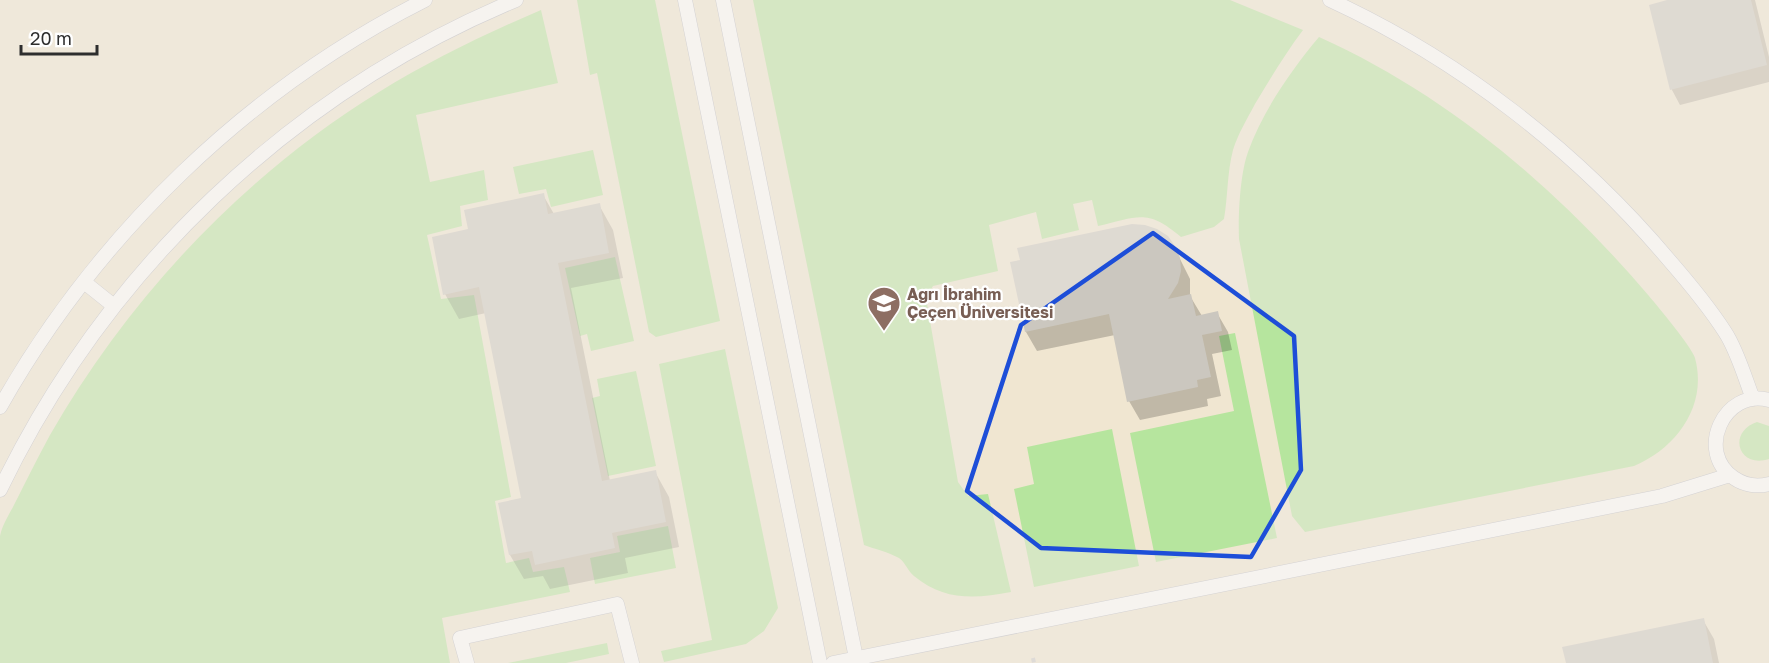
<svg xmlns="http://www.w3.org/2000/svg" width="1769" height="663" viewBox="0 0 1769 663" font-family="'Golos Text',sans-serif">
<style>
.education{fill:#f0e6d1}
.green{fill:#b6e59e}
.shadow{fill:#0003}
.building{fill:#cbc7bf}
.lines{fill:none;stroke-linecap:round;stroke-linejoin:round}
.lane-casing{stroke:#b4b7c1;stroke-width:15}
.path{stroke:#c9c9c9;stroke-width:4;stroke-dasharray:4.5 3;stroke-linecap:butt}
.lane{stroke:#fff;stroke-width:14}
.marked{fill:none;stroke:#1d4ed8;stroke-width:4.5;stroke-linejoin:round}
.labels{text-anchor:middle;stroke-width:4.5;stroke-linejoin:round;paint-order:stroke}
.education-label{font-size:16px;font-weight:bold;fill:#785e54;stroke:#fff;text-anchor:start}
</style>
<rect width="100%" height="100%" fill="#efe9e1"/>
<!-- education -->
<path class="education" d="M0,0H1769V663H0Z"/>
<!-- green -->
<path class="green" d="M577,0H655L720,321L656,337L649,332L597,73L590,75Z
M753,0H1230L1303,30C1285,54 1270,79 1255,104C1247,119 1238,134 1233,150C1227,173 1228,196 1224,219L1214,227L1181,237C1147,208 1138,217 1098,226L1092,200L1073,204L1079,230L1042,239L1036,212L989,225L998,271L933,286L926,298L958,482L968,496L988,494L1011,592C975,599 944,601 914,576C908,571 905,562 899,558C888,552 875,549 864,545Z
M541,10L558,83L416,115L430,182L484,170L488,200L460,206L462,226L427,235L441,299L474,295L511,497L495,501L506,563L529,558L533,572L564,567L570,592L442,618L450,663H0C0,634 0,606 0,577C0,564 0,549 0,536C2,526 8,516 13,507C25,483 37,459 50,435C129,297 244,175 379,92C431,60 485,34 541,10Z
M1319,37C1448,95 1558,189 1649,296C1658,307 1692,347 1695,358C1708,406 1676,448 1634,466L1305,532L1292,516L1239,239C1238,215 1240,174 1248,152C1262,112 1292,69 1319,37Z
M593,150L603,195L551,207L546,189L519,194L513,167Z
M615,257L634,341L591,351L587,334L580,336L565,268Z
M1235,333L1277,538L1156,562L1130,433L1234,411L1219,336Z
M725,349L778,608L764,631L746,644L664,662L661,651L712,640L659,364Z
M636,371L656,466L608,476L592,398L600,396L597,379Z
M1757,422L1769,426V459C1738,469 1727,432 1757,422Z
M1112,429L1139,566L1034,587L1014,489L1034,484L1027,447Z
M668,526L676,568L595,584L590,558L620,552L617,536Z
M607,643L609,654L566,663H508Z"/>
<!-- shadow -->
<path class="shadow" d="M1673,0H1755L1769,57V82L1680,105L1672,90L1651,6Z
M543,195L554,214L599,205L613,230L623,278L571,288L610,481L655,472L669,497L679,547L625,558L628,573L550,589L543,576L524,579L510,555L523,499L486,313L459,319L445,294Z
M1174,247L1190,279V296L1202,316L1217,313L1228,332L1232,350L1212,354L1221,396L1207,399L1208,406L1140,420L1129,401L1115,335L1037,351L1026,332L1012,264Z
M1703,620L1714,639L1719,663H1567Z"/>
<!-- building -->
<path class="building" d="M1667,0H1751L1767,65L1670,90L1649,5Z
M544,193L548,214L600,203L609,253L558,263L602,481L656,470L666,522L612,533L615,548L535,565L532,551L509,555L498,503L521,498L479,287L443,295L432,237L468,229L464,210Z
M1132,224L1145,225L1157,229L1168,236L1175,246L1180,258L1181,271L1178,283L1168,299L1191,294L1196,316L1218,311L1222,331L1202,335L1211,377L1197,380L1198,387L1127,402L1109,314L1025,332L1010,262L1020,260L1017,248Z
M1704,618L1713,663H1566L1562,647Z"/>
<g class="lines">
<!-- lane casing -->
<g class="lane-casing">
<path id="lane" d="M685,0L820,663
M723,0L857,663
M1330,0C1460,60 1577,151 1669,260C1689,283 1709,307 1725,332C1737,350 1745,378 1753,399
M84,282L114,306
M1769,400C1724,388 1695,452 1734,478C1744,485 1757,487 1769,484
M0,407C97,235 248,89 425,0
M0,490C106,270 290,94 516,0
M467,663L460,638L617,604L632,663
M833,663L1662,496L1730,475"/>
</g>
<!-- path -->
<path class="path" d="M1033,658L1034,663"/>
<!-- lane -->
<use href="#lane" class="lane"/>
</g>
<!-- marked area -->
<path d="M0 0H1769V663H0ZM1153,233L1294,336L1301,470L1251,557L1041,548L967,491L1021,325Z" fill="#efe9e1" fill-opacity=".55" fill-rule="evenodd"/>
<path class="marked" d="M1153,233L1294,336L1301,470L1251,557L1041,548L967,491L1021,325Z"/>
<!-- icons -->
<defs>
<g id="university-pin" transform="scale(1.725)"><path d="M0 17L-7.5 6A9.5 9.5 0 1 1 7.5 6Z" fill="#8d6e63" stroke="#fff"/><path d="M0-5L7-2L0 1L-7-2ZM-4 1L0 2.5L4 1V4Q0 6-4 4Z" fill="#fff"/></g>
</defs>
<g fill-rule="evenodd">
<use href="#university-pin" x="884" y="303"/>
</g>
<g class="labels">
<!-- education labels -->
<g class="education-label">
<text x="907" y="300">Ağrı İbrahim<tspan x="907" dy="18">Çeçen Üniversitesi</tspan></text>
</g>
</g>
<!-- scale -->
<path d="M21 45v9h76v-9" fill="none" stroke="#2e2e2e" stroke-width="3"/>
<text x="30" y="45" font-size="18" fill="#2e2e2e" stroke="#ffffff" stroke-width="4.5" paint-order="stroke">20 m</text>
</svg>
